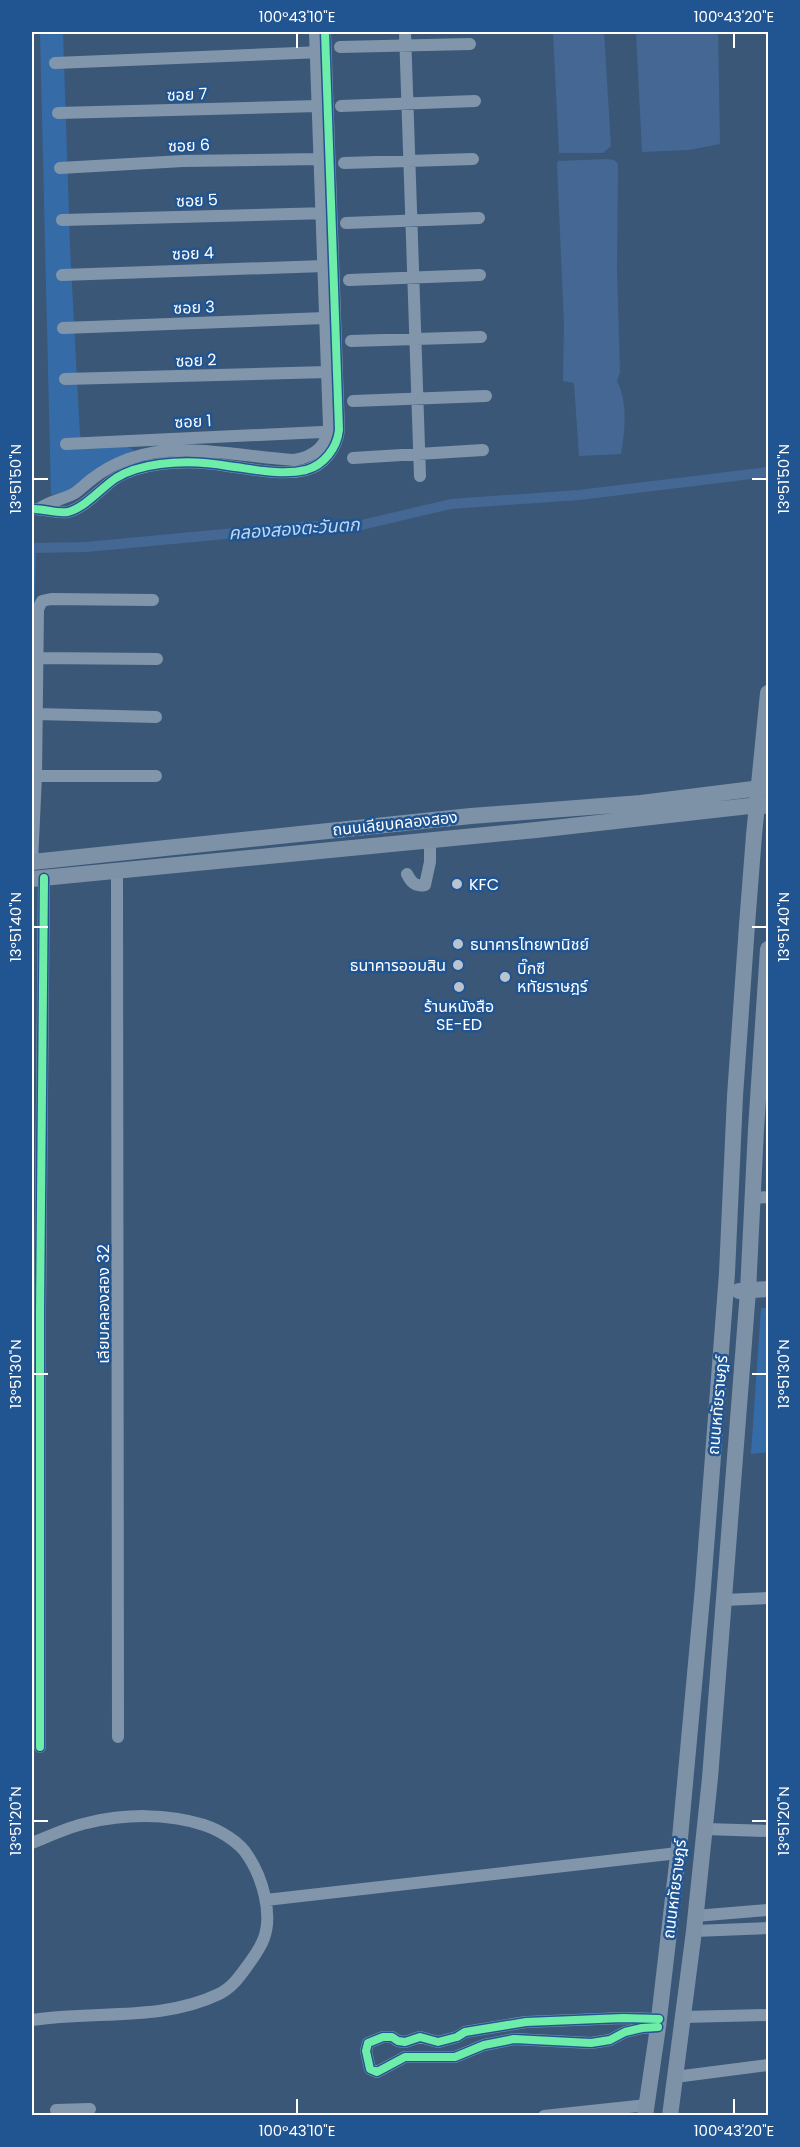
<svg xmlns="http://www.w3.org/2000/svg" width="800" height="2147" viewBox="0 0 800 2147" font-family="Poppins,'Noto Sans Thai',sans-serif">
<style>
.green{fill:#356ca8}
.water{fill:#446893}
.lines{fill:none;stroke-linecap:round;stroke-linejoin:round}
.canal{stroke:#446893;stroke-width:10}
.street{stroke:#8296ab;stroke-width:12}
.secondary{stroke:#7e92a7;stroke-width:16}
.cycleway-casing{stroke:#205592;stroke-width:11}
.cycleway{stroke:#6deda7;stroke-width:8}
.ticks{fill:none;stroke:#fff;stroke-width:2}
.poi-dot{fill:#bac4d0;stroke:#205592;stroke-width:2}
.labels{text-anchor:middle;stroke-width:5;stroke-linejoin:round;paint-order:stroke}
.street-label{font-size:16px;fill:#fff;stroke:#205592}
.poi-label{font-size:16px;fill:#fff;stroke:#205592;text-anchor:start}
.water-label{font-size:18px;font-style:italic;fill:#bfd8f4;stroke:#205592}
.neatline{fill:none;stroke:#fff;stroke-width:2}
.ticks-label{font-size:15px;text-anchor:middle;fill:#fff}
</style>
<rect width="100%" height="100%" fill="#3a5778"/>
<!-- green -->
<path class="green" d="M40,32H63L70,247L80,436C95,451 118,438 135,451L73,490L51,495Z
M36,553L32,688V554Z
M761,1308H768V1452L751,1454Z"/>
<!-- water -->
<path class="water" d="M553,32H604L611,146L603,153H559Z
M636,32H718L720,144L689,150L642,152Z
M606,159L614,160L618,164L617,270L620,372L617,381C628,403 625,430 621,454L579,456L574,383L563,381L564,324L557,164L558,161Z"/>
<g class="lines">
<!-- canal -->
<path class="canal" d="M32,548L86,547L311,526L353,527L451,504L579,495L768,472"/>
<!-- street -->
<path class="street" d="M405,32L420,476
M340,47L470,44
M55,63L322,52
M341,106L475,101
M58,113L318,106
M344,163L473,159
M60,168L183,161L320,159
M62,220L328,213
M346,223L479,218
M62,275L324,266
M349,280L480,275
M63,328L325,318
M351,341L481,337
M65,379L327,372
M353,401L486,396
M66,444L322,432
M353,458L483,450
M40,508C53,500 61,500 73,494C80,490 85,484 92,479C102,471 115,464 128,459C180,440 240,457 294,460C313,457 328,446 329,426L315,32
M32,509C44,508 55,514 68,512C86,507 101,488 116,478C129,470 145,466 160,464C182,461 206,462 228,466C253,469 281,476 306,470C324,465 337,448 339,430L325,32
M38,658L157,659
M37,714L156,717
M36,776H156
M32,862L36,776L38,609L42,601L51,599L153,600
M117,871L118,1737
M407,874C411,882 415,887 425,885L430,862V840
M754,1198L768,1197
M724,1600L768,1598
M40,1747V1311L44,878
M705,1829L768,1831
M32,1843C50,1836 68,1827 87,1823C124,1814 167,1813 204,1825C219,1830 240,1842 248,1856C262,1877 273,1913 264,1938C261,1947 253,1958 248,1965C240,1976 232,1988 219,1994C161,2022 94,2010 32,2020
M266,1900L678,1853
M695,1916L768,1910
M694,1931L768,1928
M683,2017L768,2015
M658,2027L642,2028L625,2032L610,2040L591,2043L514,2039L484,2045L455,2057H405L377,2072L370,2069L366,2051L368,2043L383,2037H392L398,2041L405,2042L420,2037L438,2042L457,2037L465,2032L526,2022L623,2018L659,2019
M675,2077L768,2065
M56,2110L90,2109
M544,2116L647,2105"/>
<!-- secondary -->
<path class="secondary" d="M32,862L471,816L641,803L768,787
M32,879L536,830L758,805L768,806
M739,1291L768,1289
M645,2116L658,2027L680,1838L703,1587L727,1273L735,1096L747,925L754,835L768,693
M670,2116L694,1931L710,1778L748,1291L756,1129L768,949"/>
<!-- cycleway casing -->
<g class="cycleway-casing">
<path id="cycleway" d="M32,509C44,508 55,514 68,512C86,507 101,488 116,478C129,470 145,466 160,464C182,461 206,462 228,466C253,469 281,476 306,470C324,465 337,448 339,430L325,32
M40,1747V1311L44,878
M658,2027L642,2028L625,2032L610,2040L591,2043L514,2039L484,2045L455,2057H405L377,2072L370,2069L366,2051L368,2043L383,2037H392L398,2041L405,2042L420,2037L438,2042L457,2037L465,2032L526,2022L623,2018L659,2019"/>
</g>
<!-- cycleway -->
<use href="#cycleway" class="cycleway"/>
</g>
<!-- ticks -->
<path class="ticks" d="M297,33V48M734,33V48M33,479H48M752,479H767M33,927H48M752,927H767M33,1374H48M752,1374H767M33,1821H48M752,1821H767M297,2099V2114M734,2099V2114"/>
<!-- markers -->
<g class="poi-dot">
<circle cx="457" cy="884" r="6"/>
<circle cx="458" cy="944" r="6"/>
<circle cx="458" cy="965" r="6"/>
<circle cx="505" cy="977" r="6"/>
<circle cx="459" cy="987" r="6"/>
</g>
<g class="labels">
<!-- street labels -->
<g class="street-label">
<text transform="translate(187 94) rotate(-2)" y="6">ซอย 7</text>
<text transform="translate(189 145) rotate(-2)" y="6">ซอย 6</text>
<text transform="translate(197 200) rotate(-2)" y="6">ซอย 5</text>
<text transform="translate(193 253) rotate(-2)" y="6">ซอย 4</text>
<text transform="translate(194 307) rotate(-2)" y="6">ซอย 3</text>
<text transform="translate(196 360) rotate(-2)" y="6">ซอย 2</text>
<text transform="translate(193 421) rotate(-3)" y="6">ซอย 1</text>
<text transform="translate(395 823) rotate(-6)" y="6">ถนนเลียบคลองสอง</text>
<text transform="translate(103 1304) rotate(-90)" y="6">เลียบคลองสอง 32</text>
<text transform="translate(717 1405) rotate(-85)" y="6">ถนนหทัยราษฎร์</text>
<text transform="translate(674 1889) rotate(-83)" y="6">ถนนหทัยราษฎร์</text>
</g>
<!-- poi labels -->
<g class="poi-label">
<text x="469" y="890">KFC</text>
<text x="470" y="950">ธนาคารไทยพานิชย์</text>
<text x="446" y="971" text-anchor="end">ธนาคารออมสิน</text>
<text x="517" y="974">บิ๊กซี<tspan x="517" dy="18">หทัยราษฎร์</tspan></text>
<text x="459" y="1012" text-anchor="middle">ร้านหนังสือ<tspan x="459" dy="18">SE-ED</tspan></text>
</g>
<!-- water labels -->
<g class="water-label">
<text transform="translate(294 529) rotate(-4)" y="6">คลองสองตะวันตก</text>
</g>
</g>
<!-- border -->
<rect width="800" height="2147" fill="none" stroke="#205592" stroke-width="66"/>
<rect x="33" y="33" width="734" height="2081" class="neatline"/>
<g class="ticks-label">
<text x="297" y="22">100°43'10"E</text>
<text x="734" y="22">100°43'20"E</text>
<text transform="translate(16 479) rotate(-90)" y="5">13°51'50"N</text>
<text transform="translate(784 479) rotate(-90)" y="5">13°51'50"N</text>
<text transform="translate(16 927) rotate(-90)" y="5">13°51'40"N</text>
<text transform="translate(784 927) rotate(-90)" y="5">13°51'40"N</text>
<text transform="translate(16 1374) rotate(-90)" y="5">13°51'30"N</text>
<text transform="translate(784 1374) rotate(-90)" y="5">13°51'30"N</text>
<text transform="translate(16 1821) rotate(-90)" y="5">13°51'20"N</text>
<text transform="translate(784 1821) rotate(-90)" y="5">13°51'20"N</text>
<text x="297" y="2136">100°43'10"E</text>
<text x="734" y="2136">100°43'20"E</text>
</g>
</svg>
